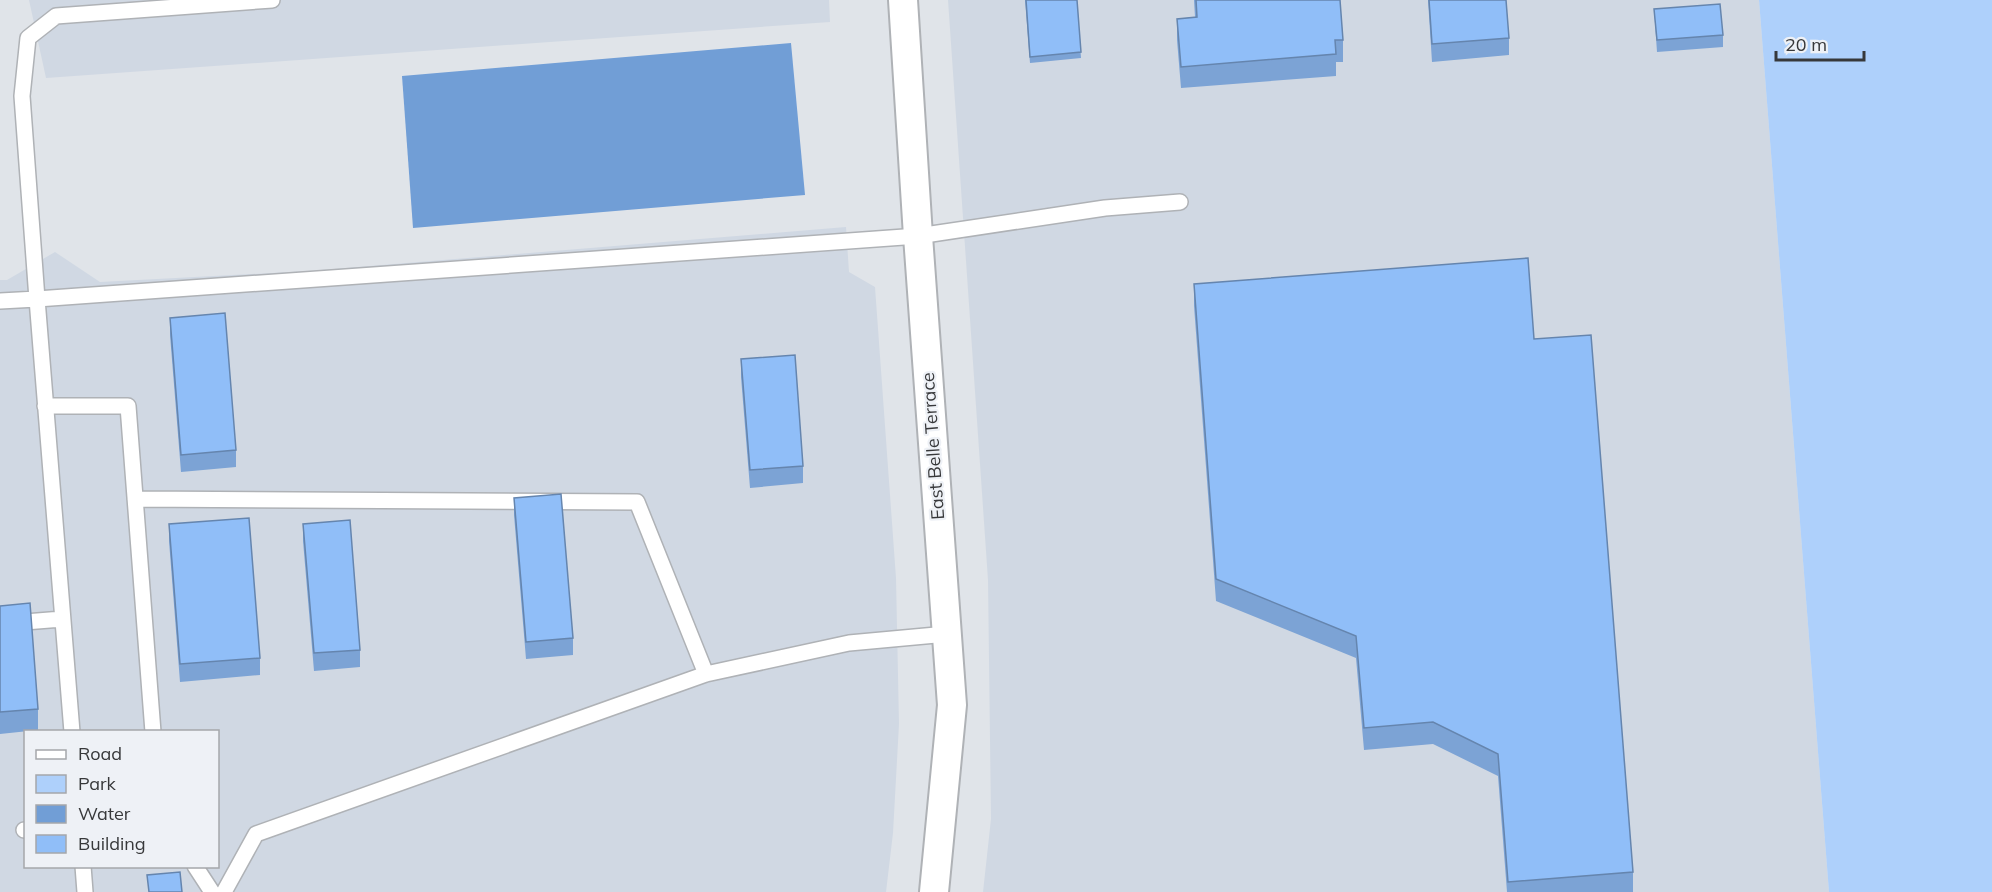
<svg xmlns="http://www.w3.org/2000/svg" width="1992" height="892" viewBox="0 0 1992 892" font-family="Mulish,sans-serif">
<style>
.built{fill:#d0d8e3;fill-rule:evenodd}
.green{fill:#aed0fb}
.water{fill:#719ed6}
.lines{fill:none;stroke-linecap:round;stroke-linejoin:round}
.lane-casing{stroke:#afb2b6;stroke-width:18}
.street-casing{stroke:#afb2b6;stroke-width:32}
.lane{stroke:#fff;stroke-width:15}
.street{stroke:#fff;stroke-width:28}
.wall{fill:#7ca3d5}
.building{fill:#90bef8;stroke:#6585ae;stroke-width:1.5}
.labels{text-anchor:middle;stroke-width:4.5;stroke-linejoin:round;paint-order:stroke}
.street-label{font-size:18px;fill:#37383a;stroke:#eef1f6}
</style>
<rect width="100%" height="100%" fill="#e0e4e9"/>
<!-- built -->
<path class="built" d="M29,0H829L830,22L46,78Z
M948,0H1759L1829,892H983L991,819L988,580Z
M846,227L849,272L875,287L896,578L899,724L893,833L886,892H0V280H7L55,252L100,282L309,271ZM26,732H218V866H26Z"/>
<!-- green -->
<path class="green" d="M1759,0H1992V892H1829Z"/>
<!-- water -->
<path class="water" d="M791,43L805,195L413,228L402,76Z"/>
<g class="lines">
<!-- lane casing -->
<g class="lane-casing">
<path id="lane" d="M0,301L37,299L22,96L28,38L56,16L272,0
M45,406H128L153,732
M135,499L637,502L706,674
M0,624L62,619
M72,732L37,299L918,236L1105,208L1180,202
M24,830H26
M83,866L85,892
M195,866L212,892
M224,892L256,834L706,674L849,643L947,634"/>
</g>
<!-- street casing -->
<g class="street-casing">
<path id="street" d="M903,0L918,236L952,705L934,892"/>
</g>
<!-- lane -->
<use href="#lane" class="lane"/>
<!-- street -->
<use href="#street" class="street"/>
</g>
<!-- wall -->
<path class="wall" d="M1025,0H1077L1081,58L1030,63Z
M1194,0H1340L1343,40V62H1336V76L1181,88L1177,40V19L1195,17Z
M1428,0H1506L1509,38V55L1432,62Z
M1654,9L1723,35V47L1657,52Z
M1194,284L1534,339L1633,872V892H1507L1498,776L1433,744L1364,750L1356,658L1216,601L1194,306Z
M170,318L236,450V467L181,472L170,335Z
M741,359L803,466V483L750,488L741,377Z
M514,498L573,638V655L526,659L514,515Z
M169,524L260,658V675L180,682L169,541Z
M303,524L360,650V667L314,671L303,541Z
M0,606L38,709V730L0,734Z"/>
<!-- building -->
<path class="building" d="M1026,0H1077L1081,52L1030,57Z
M1196,0H1340L1343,40H1335L1336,54L1181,67L1177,19L1197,17Z
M1429,0H1506L1509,38L1432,44Z
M1720,4L1723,35L1657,40L1654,9Z
M1528,258L1534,339L1591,335L1633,872L1508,882L1498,754L1433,722L1364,728L1356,636L1216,579L1194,284Z
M225,313L236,450L181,455L170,318Z
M795,355L803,466L750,470L741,359Z
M561,494L573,638L526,642L514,498Z
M249,518L260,658L180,664L169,524Z
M350,520L360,650L314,653L303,524Z
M30,603L38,709L0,712V606Z
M180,872L182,892H149L147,875Z"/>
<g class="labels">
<!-- street labels -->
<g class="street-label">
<text transform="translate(933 446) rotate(-94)" y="6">East Belle Terrace</text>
</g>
</g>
<!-- legend -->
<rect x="24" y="730" width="195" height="138" fill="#eef1f6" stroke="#a5a7ab" stroke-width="1.5"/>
<rect x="36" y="750" width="30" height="9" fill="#ffffff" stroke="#a5a7ab" stroke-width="1.5"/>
<text x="78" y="760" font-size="18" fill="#37383a">Road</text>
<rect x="36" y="775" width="30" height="18" fill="#aed0fb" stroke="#a5a7ab" stroke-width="1.5"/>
<text x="78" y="790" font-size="18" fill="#37383a">Park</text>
<rect x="36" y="805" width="30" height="18" fill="#719ed6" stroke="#a5a7ab" stroke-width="1.5"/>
<text x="78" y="820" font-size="18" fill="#37383a">Water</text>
<rect x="36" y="835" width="30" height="18" fill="#90bef8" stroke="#a5a7ab" stroke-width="1.5"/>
<text x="78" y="850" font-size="18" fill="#37383a">Building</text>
<!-- scale -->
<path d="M1776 51v9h88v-9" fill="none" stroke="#37383a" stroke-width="3"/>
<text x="1785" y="51" font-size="18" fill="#37383a" stroke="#eef1f6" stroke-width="4.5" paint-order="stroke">20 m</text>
</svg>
